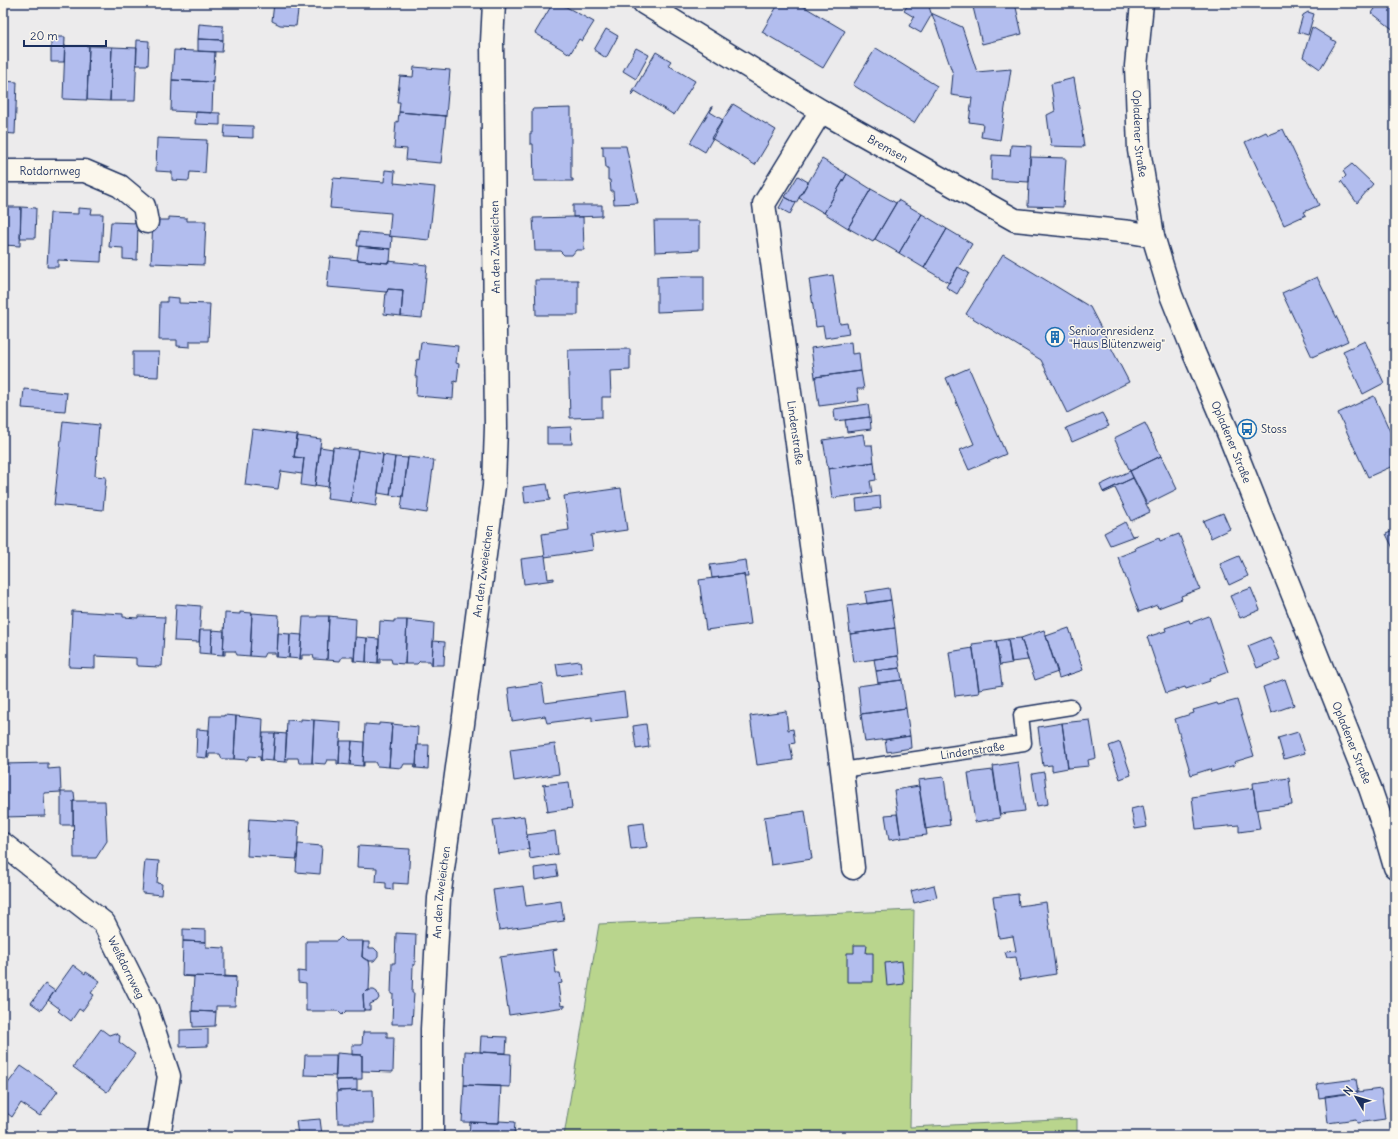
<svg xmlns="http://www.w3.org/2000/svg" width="1398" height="1139" viewBox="0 0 1398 1139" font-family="Delius,sans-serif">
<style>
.green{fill:#b9d58d;stroke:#6a8276}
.building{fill:#b2bdee;stroke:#1b2f5e}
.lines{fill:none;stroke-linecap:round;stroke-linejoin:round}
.lane-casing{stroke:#1b2f5e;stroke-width:17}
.street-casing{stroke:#1b2f5e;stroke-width:25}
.secondary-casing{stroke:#1b2f5e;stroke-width:25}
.lane{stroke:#fbf7ec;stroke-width:14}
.street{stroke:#fbf7ec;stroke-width:22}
.secondary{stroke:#fbf7ec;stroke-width:22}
.labels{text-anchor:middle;stroke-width:3;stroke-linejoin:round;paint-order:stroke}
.street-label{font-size:11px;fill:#1b2f5e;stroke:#fbf7ec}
.poi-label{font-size:11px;fill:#1b2f5e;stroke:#fbf7ec;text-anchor:start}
</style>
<rect width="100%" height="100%" fill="#ecebec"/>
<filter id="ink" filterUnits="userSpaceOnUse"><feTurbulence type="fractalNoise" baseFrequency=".025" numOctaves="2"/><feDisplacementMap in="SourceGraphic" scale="8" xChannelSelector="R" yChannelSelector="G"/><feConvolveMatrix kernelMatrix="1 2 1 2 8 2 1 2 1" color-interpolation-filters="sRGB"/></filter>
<g filter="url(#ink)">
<!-- green -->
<path class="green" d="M914,910L910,1127L1077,1119V1136H564L599,924Z"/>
<!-- building -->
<path class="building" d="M274,3H299L296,26L280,25L272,21Z
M553,3H559L594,22L582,41L579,39L570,54L535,33Z
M779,3H798L845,31L823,68L762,32Z
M909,3H928L931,13L962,27L977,72L1011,69L1000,140L981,137L983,124L969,122L972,98L951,95L953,74L932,14L921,33L909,26L914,17L904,11Z
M972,3H1015L1022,34L982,44Z
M1379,3H1395V31L1372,13Z
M1308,12L1314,14L1308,35L1298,32L1303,15Z
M199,24L223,26V40L198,39Z
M1312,27L1336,42L1320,69L1303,57Z
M606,29L618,36L606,58L594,50Z
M51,37H65L64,62H51Z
M198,39L223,40L222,52L198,51Z
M137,40L149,41L148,65H136Z
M65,46H89L87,100L63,99Z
M89,46L112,47L110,101L87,100Z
M112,47L137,48L135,101H110Z
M636,48L649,55L636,79L623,71Z
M876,48L937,86L914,123L853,85Z
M174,50L215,52L213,82L172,80Z
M656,52L671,61L668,65L695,81L674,115L635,91L632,96L631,95Z
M414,67L450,70L446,116L399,112L400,102H397L400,76L413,77Z
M1074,78L1083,131H1082L1084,147L1051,146L1047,115L1055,111L1051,84Z
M172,80L213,82L212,113L171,111Z
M3,81L17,82L15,134L3,133Z
M733,104L776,130L755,165L711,138Z
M712,107H713L710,112L723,120L705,152L690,143Z
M571,108V179H573V181H534L533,144H530V133H532V109Z
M196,112L220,113V125L195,124Z
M399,112L446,116L441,163L406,160L407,149L394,148L396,121L398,122Z
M225,125L253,126V138L224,137Z
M1283,129L1319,205L1304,212L1306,215L1284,225L1245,142L1266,132L1268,135Z
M157,138L207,140L205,173L190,172L189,181L172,180V172L156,171Z
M1011,145L1031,146L1029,182L991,180L992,155L1010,156Z
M601,146H626L638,203L614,204L613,191H611L610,180H608V168H606L605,156H603V147Z
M1030,157L1066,158L1063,207L1028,206Z
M822,159L847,174L824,213L799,198Z
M1352,164L1373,184L1357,203L1341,181L1346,176L1343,171Z
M385,170L395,171L394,183L435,187L429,240L389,236L391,213L330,208L333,178L384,182Z
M847,174L871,189L848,228L824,213Z
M798,176L808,182L796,203L785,197Z
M871,189L896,203L873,242L848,228Z
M785,197L796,203L790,214L779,208Z
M898,200L922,214L899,253L875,239Z
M573,205H602V216L573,217Z
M3,207H21L20,246L3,245Z
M21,207L36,208L35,238H20Z
M78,208L92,209L91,214H103L101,262L58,260V267H47L50,213L78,214Z
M922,214L947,229L924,268L899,253Z
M169,217L187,218V221H206L204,265L151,263L153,220H169Z
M573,217H583L584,250H576L572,255H564L560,251H535L533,218Z
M654,221H699V250L655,252Z
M111,222L138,223L137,260L123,259V248L109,247Z
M947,229L972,244L949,283L924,268Z
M359,232L389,235V236L392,237L391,249L357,246Z
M359,246L391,249L390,262L388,261V263L357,260Z
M1003,254L1090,307L1129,382L1067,413L1041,360L966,314Z
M330,257L388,263V261L427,265L422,318L401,316L403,290L388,289L387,292H386L327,287Z
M958,267L969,273L957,294L946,287Z
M833,275L840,324L847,323L849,334L825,338L823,326L816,327L809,279Z
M685,276H704V310L657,312V277Z
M1317,277L1348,341L1312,357L1282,293Z
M535,280H578V315H536Z
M388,289L403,290L401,316L384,314L386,292H387Z
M167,297L179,298V303L210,304L208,341H190V347L177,346V340H159L160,302H167Z
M1365,341L1384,383L1363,394L1343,351Z
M421,342L458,346L456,363L459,364L457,382L454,381L453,399L416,396L417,377H415L417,359L419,360Z
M851,342L852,354L859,353L861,371L815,377L811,348Z
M630,349V370L610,371L611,397H602V417L570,418L568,350Z
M133,352H159L158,377L133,376Z
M969,368L1006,454L969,470L960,450L974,444L946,378Z
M861,371L864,389H857L859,401L819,406L815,377Z
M24,389L67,393L65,411L22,408Z
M1374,396L1395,442V465L1368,477L1338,413Z
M868,404L870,417L835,421L834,409Z
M1102,413L1109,426L1072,442L1066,428Z
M870,417L871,429L847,432L845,420Z
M63,421L99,425L95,476L106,477L103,510L54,505Z
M1145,423L1161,456L1130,471L1114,438Z
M571,427L572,444H547V428Z
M252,429L298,435L294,457L304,458L302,474L281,471L278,489L245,485Z
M863,434L865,445H872L874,462L828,469L823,440Z
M297,436L321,439L315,487L301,485L304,458L294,457Z
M320,447L333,449L328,487L315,485Z
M333,447L358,450L351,502L327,499Z
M358,450L383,454L376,506L351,502Z
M383,455L395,457L390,495L378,493Z
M1161,456L1177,489L1147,504L1130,471Z
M395,457L408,458L403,497L390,495Z
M408,457L434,460L427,513L401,509Z
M874,462L876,480L870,481L872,493L832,498L828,469Z
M1130,471L1133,478L1103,492L1100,485Z
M1133,478L1150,512L1131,521L1115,488L1104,493L1103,492Z
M547,484L550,500L525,503L523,487Z
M621,488L627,530L591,535L593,550L545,557L542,534L569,530L564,496Z
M880,496L881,508L857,511L856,499Z
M1223,513L1230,529L1211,538L1203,521Z
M1125,522L1132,536L1137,535L1110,545L1104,533Z
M1395,530V552L1386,534Z
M1179,534L1200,589L1181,596L1182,599L1158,608L1157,605L1139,612L1118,557L1136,550L1135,548L1159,538L1160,541Z
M545,556L548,579L554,578V580L524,584L521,559Z
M1239,556L1248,576L1229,585L1220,564Z
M746,560L748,577H744V574L712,578L710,565Z
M744,574L751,624L706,630L699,580Z
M889,588L891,600L867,604L865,592Z
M1251,588L1260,610L1240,618L1230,596Z
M891,600L895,628L850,634L847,606Z
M176,604L201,606L199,642L174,641Z
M72,611L123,614V617L138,618V616L165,617L162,666H159V667L138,666V665H136V658L95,656V668L69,667Z
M240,612L252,613L250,656L237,655L235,651H225V655H223L225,613L240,614Z
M252,613L279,615L277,657H275V653H265L263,657L250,656Z
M317,616H329L327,660L314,659L313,655H302V659H300L303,617H317Z
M329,616L356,619L354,661H353V657H342L340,661L327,660Z
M1209,616L1228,672L1209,679L1210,681L1186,689L1185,687L1166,693L1147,637L1166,631L1165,628L1189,620L1190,623Z
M394,620H407L405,664L392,663L391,659H380V663H378L380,621L394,622Z
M407,620L434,623L432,665H430V661H420L417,664H405Z
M895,628L898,656L854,662L850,634Z
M1069,628L1083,670L1059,678L1046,636Z
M200,630H212L211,654L199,653Z
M212,630L224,631L223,655L211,654Z
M1044,630L1058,672L1035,680L1021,638Z
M278,633L290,634L289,658L277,657Z
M290,634L302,635L300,659L289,658Z
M356,637L367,638L366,662L354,661Z
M1270,637L1280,659L1257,668L1248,646Z
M367,638L379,639L378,663L366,662Z
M1021,638L1028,660L1011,662L1008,639Z
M1008,639L1012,663L1000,665L996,641Z
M433,641L445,642L444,665H432Z
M996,641L1002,685L979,689L972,644Z
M973,648L979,693L955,696L949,652Z
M898,656L900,668L876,671L874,659Z
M580,661L582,673L558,676L556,664Z
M900,668L902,680L878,683L876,671Z
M1285,679L1294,705L1271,713L1263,687Z
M902,680L906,708L861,714L858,686Z
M542,683L545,703L624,692L627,717L592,721V717L547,723L545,716L512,721L508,688Z
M1237,700L1254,756L1234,762L1235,765L1211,772L1210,769L1191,775L1175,719L1194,713L1193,710L1217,703L1218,705Z
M906,708L910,736L865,742L861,714Z
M786,711L788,730L793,729L795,743L790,744L793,760L757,765L750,716Z
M224,715L236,716L234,759H222L220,754H209V758H207L210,716H224Z
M236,716L263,719L261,761L260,760V757L249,756L247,760L234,759Z
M301,719L314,720L312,763H299L298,758H287V762H285L287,720L301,721Z
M314,720L341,722L339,764H337V760H327L325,764L312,763Z
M1090,720L1096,758L1088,760L1089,766L1068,768L1062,723Z
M379,723L392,724L389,767L377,766L375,762H364V766H363L365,724L379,725Z
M1062,723L1068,768L1052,771V765L1043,766L1038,727Z
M392,724L418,727L416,768H414L415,764H404L402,768L389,767Z
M646,724L649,747L636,749L633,726Z
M197,729L209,730L207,758L196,757Z
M1298,732L1305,753L1284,759L1278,738Z
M263,733H275L273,761L261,760Z
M275,733L287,734L285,762L273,761Z
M910,736L911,748L887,752L885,740Z
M340,741H352L350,765L339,764Z
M352,741L364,742L363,766L350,765Z
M1120,742L1131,775L1120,779L1109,746Z
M555,744L559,774L514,781L510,750Z
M417,745H429L428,769L416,768Z
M1018,762L1025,811L1000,814L993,766Z
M48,763V769L60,768L61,792L44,793L45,816L4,817L3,764Z
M993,770L1000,818L975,822L968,773Z
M1044,772L1048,804L1037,806L1032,774Z
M944,777L950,825L925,829L918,780Z
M1289,778L1292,805L1256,810L1253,783Z
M569,782L572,808L546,812V811H548L544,786L542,785Z
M919,786L927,835L901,838L894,790Z
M1253,788L1260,829L1239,832V825L1196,829L1192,797Z
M61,792H74L75,801H73V825H61Z
M73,801H105L107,841L96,858H74Z
M1143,806L1147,827L1135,829L1131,809Z
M805,811L812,859L771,865L764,817Z
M897,814L901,838L889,840L885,815Z
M524,816L529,849L498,854L493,820Z
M249,819L299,822L297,859L247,856Z
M644,823L647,847L631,849L628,825Z
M555,831L558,854L530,859L527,835Z
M298,844L322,846L320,874L296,872Z
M358,846L410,849L408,884L393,883V890L386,889V883L376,882L377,868L357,867Z
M145,860L159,861L157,883L162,884L161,895L142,893Z
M556,865L558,876L535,880L534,868Z
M934,885L937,897L914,903L911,891Z
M523,886L526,906L561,901L564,921L499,930L493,890Z
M1018,894L1019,906L1046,902L1056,974L1020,980L1016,957L1007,958L1005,952L1016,951L1013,936L999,938L993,897Z
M183,929L206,930V942L183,941Z
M396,933L416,934L415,965H413L412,993H414L412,1024H392L393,994H391L392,963H395Z
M341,937L345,941H363V942L362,957L366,960H369L370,968L369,991H366L363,994L364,1011H346L342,1015L338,1011H306V983L298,982V971L306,972V941H337Z
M183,941L206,942V947L225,948V976L236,977L182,976Z
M363,942H369V948H374L378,952V956L374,961H369L362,957Z
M854,945H867L866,953H873V982H847V953H854Z
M557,949V950L553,951L556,973H560L562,983L558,984L561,1006L565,1005V1007L509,1015L500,957Z
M902,961L904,984L887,986L885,963Z
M73,965L85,974L86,972L100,981L91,993L94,995L82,1011L79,1009L71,1021L58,1011L60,1009L48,1000Z
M182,976L236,977L235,1006H216V1012L192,1011L194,977Z
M45,984L55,991L41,1010L31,1003Z
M369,990H374L377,992L379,998L377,1001L370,1004V1010H364L363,994L366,991Z
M192,1011L216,1012L215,1026L193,1027Z
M101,1029L109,1035L115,1033L120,1036L119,1042L135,1054L107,1092L73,1067Z
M208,1029V1046L180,1047V1030Z
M363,1032H387V1037H394L393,1072L362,1071V1055H352V1045H362Z
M481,1036L507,1037L506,1053L480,1052Z
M465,1051L511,1054L510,1087L464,1085Z
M337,1053L362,1055V1079L335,1080Z
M305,1055H336V1076L304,1075Z
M21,1066L58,1091L40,1116L21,1103L12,1117L3,1110V1097L6,1092L3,1090Z
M1356,1079L1358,1092L1319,1098L1317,1084Z
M336,1080H357V1090L337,1091Z
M464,1085L501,1086L499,1123L462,1122Z
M1381,1089L1385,1119L1357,1123L1356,1119L1328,1123L1325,1096Z
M373,1090L374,1123H338L337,1091Z
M320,1119L322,1135L298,1136L296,1121Z
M499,1121L515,1122L514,1136H469L470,1122L499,1123Z
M3,1129L13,1136H3Z"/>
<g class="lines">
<!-- lane casing -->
<g class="lane-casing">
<g id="lane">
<path id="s1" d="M842,770L1024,743L1021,715L1071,707"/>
</g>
</g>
<!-- street casing -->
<g class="street-casing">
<g id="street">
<path id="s2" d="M644,3L821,111L1015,220L1130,232L1153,236"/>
<path id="s3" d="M821,111L764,204L842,770L853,868"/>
<path id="s4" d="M3,171H85L120,186L144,206L147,222"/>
<path id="s5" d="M3,844L104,923L147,1009L169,1076L159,1136"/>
<path id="s6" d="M432,1136V1029L439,898L463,724L494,486L496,427L492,42L494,3"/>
</g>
</g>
<!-- secondary casing -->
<g class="secondary-casing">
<g id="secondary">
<path id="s7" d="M1142,3L1136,66L1139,150L1153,236L1171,295L1194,353L1229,435L1370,788L1383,826L1395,867"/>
</g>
</g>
<!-- lane -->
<use href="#lane" class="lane"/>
<!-- street -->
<use href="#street" class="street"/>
<!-- secondary -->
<use href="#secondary" class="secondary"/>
</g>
</g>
<!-- icons -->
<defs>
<g id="building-ring" transform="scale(1)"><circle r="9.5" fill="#fbf7ec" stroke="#1f6fb2" stroke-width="1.5"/><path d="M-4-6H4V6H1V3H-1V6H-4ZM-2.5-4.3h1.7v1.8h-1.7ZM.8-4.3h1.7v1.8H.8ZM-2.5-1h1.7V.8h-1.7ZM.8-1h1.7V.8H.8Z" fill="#1f6fb2"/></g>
<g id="bus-ring" transform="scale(1)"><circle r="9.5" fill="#fbf7ec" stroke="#1f6fb2" stroke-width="1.5"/><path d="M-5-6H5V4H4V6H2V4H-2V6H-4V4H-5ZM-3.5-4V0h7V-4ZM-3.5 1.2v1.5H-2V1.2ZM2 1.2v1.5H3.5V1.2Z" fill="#1f6fb2"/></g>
</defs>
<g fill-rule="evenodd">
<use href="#building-ring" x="1055" y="337"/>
<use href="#bus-ring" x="1247" y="429"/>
</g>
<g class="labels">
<!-- street labels -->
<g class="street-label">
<text dy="4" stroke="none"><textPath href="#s7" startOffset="131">Opladener Straße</textPath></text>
<text dy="4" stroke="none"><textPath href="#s2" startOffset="284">Bremsen</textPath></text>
<text dy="4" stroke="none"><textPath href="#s4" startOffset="47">Rotdornweg</textPath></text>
<text transform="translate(495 247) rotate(-91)" y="4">An den Zweieichen</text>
<text dy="4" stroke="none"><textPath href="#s3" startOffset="340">Lindenstraße</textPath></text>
<text dy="4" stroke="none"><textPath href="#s7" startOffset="455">Opladener Straße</textPath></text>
<text dy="4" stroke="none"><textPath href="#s6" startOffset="568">An den Zweieichen</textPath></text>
<text dy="4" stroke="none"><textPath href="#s7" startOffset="779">Opladener Straße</textPath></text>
<text dy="4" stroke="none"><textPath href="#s1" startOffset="132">Lindenstraße</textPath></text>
<text dy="4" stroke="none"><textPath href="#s6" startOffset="244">An den Zweieichen</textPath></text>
<text dy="4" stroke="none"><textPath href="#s5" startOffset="178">Weißdornweg</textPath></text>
</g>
<!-- poi labels -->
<g class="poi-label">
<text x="1069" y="335">Seniorenresidenz<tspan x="1069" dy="13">"Haus Blütenzweig"</tspan></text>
<text x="1261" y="433">Stoss</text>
</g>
</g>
<!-- margin -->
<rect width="1398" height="1139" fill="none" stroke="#fbf7ec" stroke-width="16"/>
<rect x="8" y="8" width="1382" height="1123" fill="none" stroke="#1b2f5e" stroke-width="1.5" filter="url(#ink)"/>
<!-- north arrow -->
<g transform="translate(1356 1097) rotate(308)" stroke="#fbf7ec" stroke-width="3" paint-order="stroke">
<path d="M0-3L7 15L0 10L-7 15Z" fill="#1b2f5e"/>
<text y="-6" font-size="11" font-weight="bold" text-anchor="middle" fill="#1b2f5e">N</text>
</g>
<!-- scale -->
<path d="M24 40v6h82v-6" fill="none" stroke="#1b2f5e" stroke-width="2"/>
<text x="30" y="40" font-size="12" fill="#1b2f5e" stroke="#fbf7ec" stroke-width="3" paint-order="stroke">20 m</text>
</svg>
